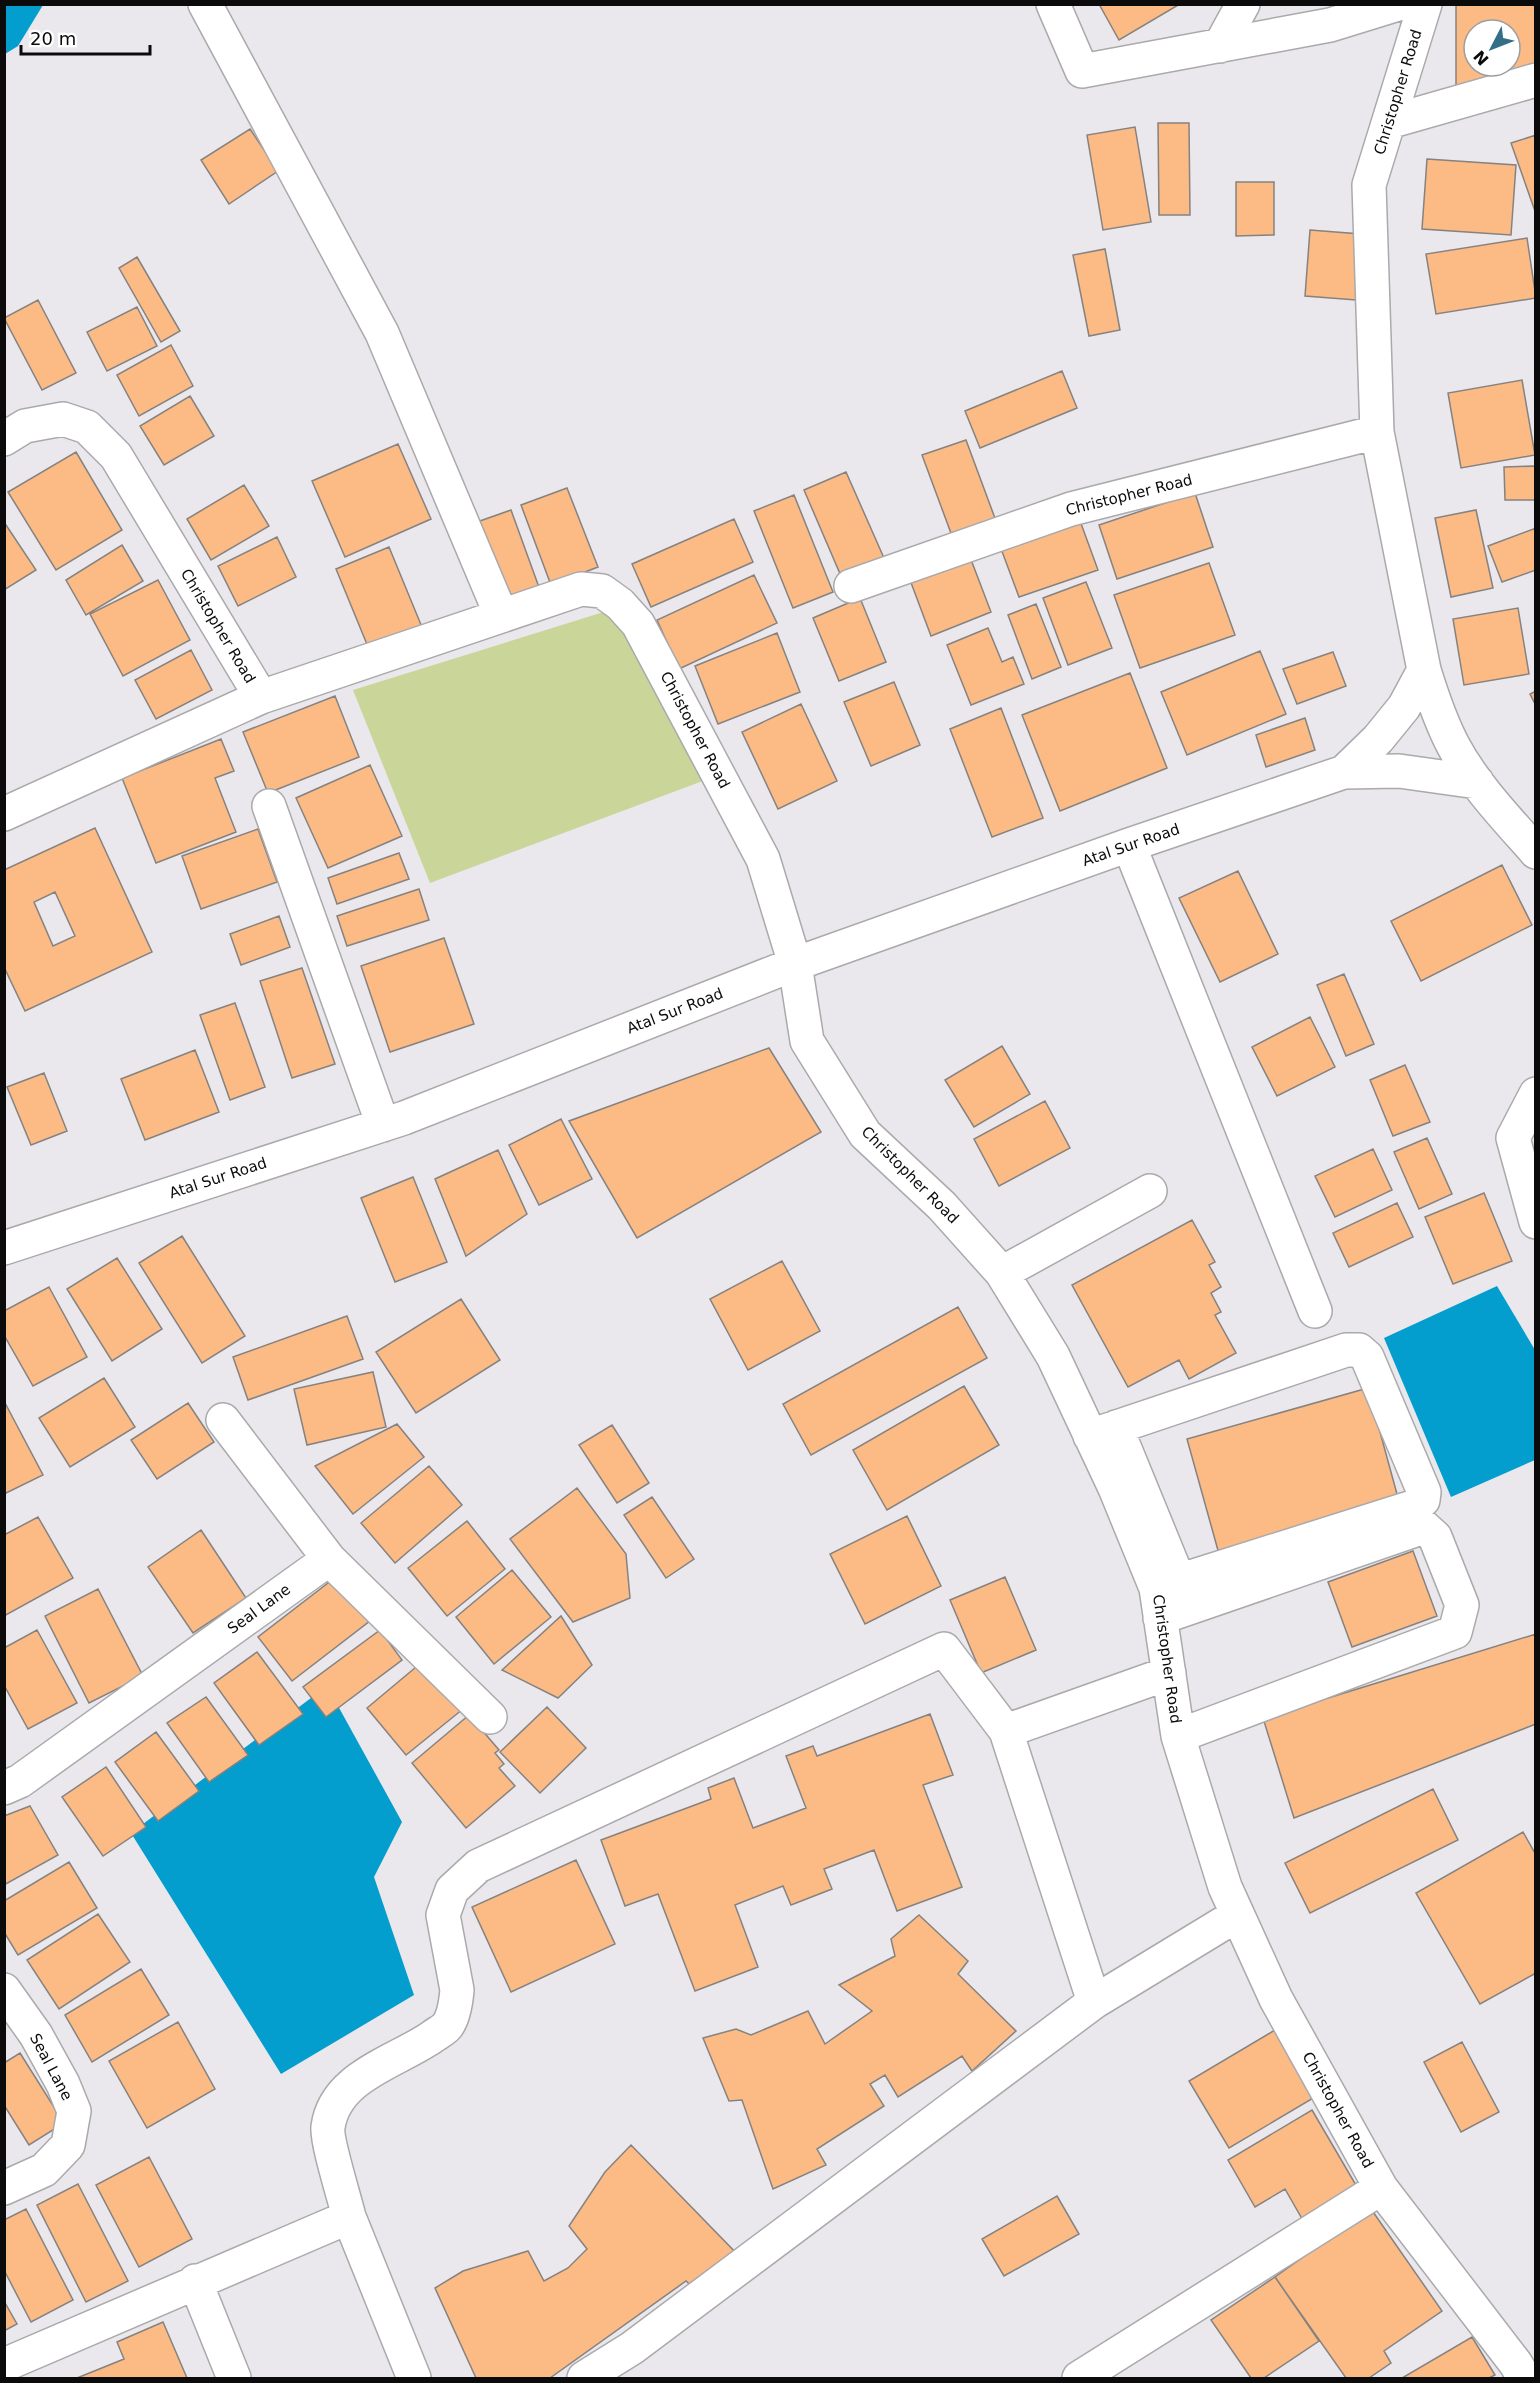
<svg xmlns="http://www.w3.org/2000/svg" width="1540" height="2383" viewBox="0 0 1540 2383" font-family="'DejaVu Sans',sans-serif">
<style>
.green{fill:#cad59a}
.water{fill:#039dce}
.building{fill:#fcba85;stroke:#858280;stroke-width:1.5;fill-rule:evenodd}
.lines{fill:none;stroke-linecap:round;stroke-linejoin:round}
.minor-casing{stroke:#aaa9ac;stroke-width:36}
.minor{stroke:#fff;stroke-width:33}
.labels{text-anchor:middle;stroke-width:5;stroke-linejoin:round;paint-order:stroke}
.street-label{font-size:15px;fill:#0c0b0c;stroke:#fff}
</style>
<rect width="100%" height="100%" fill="#eae8ec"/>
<!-- green -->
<path class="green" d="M610,610L708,779L430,883L353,690Z"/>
<!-- water -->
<path class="water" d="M5,4L43,5L18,46L5,54Z
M1497,1286L1535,1350V1460L1451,1497L1384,1338Z
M327,1686L402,1822L374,1877L414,1995L281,2074L131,1833Z"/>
<!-- building -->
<path class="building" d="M1099,4H1180L1119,40Z
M1456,4H1536V69L1456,90ZM1474,30H1510V66H1474Z
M1158,123H1189L1190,215H1159Z
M1135,127L1151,222L1103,230L1087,135Z
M250,129L278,171L229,204L201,160Z
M1536,135V214L1511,143Z
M1427,159L1516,165L1511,235L1422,229Z
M1236,182H1274V235L1236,236Z
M1310,230L1361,234L1356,300L1305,296Z
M1527,238L1536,298L1436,314L1426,254Z
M1105,249L1120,330L1089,336L1073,255Z
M137,257L180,331L161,342L119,268Z
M38,300L76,373L42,390L4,318Z
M137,307L157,346L107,371L87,332Z
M171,345L193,386L139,416L117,375Z
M1062,371L1077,408L980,448L965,411Z
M1522,380L1535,455L1461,468L1448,393Z
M190,396L214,436L164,465L140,426Z
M966,440L999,529L955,544L922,455Z
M398,444L431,519L345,557L312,481Z
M76,452L122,530L56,570L8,492Z
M1536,466V500H1505L1504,467Z
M846,472L884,558L841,576L804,490Z
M244,485L269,526L211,560L187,519Z
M567,488L598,567L551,585L521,505Z
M1195,493L1213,547L1117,579L1099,525Z
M794,495L833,592L793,608L754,511Z
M511,510L540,590L506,601L477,522Z
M1476,510L1493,588L1451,597L1435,518Z
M1079,518L1098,570L1019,597L1000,546Z
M734,519L753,562L651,607L632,564Z
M4,522L36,570L4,590Z
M1536,528V570L1502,582L1488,546Z
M277,537L296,577L238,606L218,566Z
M122,545L143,581L86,615L66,580Z
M389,547L424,632L371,654L336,569Z
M970,557L991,612L931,636L910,580Z
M1209,563L1235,635L1140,668L1114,595Z
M754,575L777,623L679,669L657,620Z
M158,580L190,640L123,676L90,614Z
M1086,582L1112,648L1068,665L1043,598Z
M860,598L886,662L839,681L813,618Z
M1036,604L1061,667L1032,679L1008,615Z
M1518,608L1529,674L1464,685L1453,619Z
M988,628L1002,662L1013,657L1024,684L971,705L947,645Z
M777,633L800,692L718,724L695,666Z
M191,650L212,690L156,719L135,680Z
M1260,651L1286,714L1187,755L1161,692Z
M1333,652L1346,686L1297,704L1283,669Z
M1130,673L1167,768L1060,811L1022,715Z
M894,682L920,745L871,766L844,702Z
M1536,691V706L1530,694Z
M335,696L359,757L268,793L243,732Z
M801,704L837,781L778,809L742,732Z
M1001,708L1043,818L992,837L950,729Z
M1305,718L1315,750L1266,767L1256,735Z
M221,739L234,771L215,778L236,832L156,863L122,778Z
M370,765L402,836L328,868L296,798Z
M95,828L152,952L25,1011L4,967V870ZM55,892L75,936L53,946L34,902Z
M258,829L277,882L201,909L182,856Z
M399,853L409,879L337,904L328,878Z
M1502,865L1532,925L1421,981L1391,921Z
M1238,871L1278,954L1220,982L1179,898Z
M419,889L429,920L347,946L337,916Z
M279,916L290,947L241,965L230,934Z
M444,938L474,1024L390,1052L361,966Z
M302,968L335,1064L292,1078L260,981Z
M1344,974L1374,1044L1346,1056L1317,985Z
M235,1003L265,1087L230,1100L200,1015Z
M1310,1017L1335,1067L1277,1096L1252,1047Z
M1002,1046L1030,1094L974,1127L945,1080Z
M769,1048L821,1132L637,1238L569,1121Z
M195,1050L219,1112L145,1140L121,1079Z
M1405,1065L1430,1122L1393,1136L1370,1080Z
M44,1073L67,1131L31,1145L7,1087Z
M1045,1101L1070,1148L999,1186L974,1139Z
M561,1119L592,1179L539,1205L509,1145Z
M1427,1138L1452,1194L1419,1209L1394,1152Z
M1373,1149L1392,1190L1335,1217L1315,1176Z
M498,1150L527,1214L466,1256L435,1179Z
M413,1177L447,1262L395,1282L361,1198Z
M1484,1193L1512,1261L1453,1284L1425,1217Z
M1397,1203L1413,1237L1349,1267L1333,1233Z
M1192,1220L1215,1262L1209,1265L1221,1287L1211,1293L1221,1312L1215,1315L1236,1353L1189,1379L1179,1360L1128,1387L1072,1285Z
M182,1236L245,1336L202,1363L139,1263Z
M117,1258L162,1329L112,1361L67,1289Z
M782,1261L820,1331L748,1370L710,1299Z
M49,1287L87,1357L33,1386L4,1335V1311Z
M461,1299L500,1360L416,1413L376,1352Z
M958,1307L987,1358L811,1455L783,1404Z
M347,1316L363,1359L248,1400L233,1357Z
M373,1372L386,1427L307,1445L294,1389Z
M104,1378L135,1427L70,1467L39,1418Z
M964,1386L999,1445L887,1510L853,1450Z
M1368,1388L1400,1505L1219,1554L1187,1439Z
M4,1401L43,1475L4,1494Z
M188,1403L214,1442L157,1479L131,1440Z
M397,1424L424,1457L353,1514L315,1466Z
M612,1425L649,1483L617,1503L579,1445Z
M429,1466L462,1505L395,1563L361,1523Z
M577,1488L626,1554L630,1598L573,1622L510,1539Z
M652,1497L694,1559L666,1578L624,1515Z
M907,1516L941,1586L865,1624L830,1554Z
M38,1517L73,1578L4,1616V1535Z
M467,1521L505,1569L447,1616L408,1568Z
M201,1530L246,1598L193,1633L148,1567Z
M1413,1551L1437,1616L1352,1647L1328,1582Z
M512,1570L551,1617L494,1664L456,1617Z
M341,1573L375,1617L292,1681L258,1637Z
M1005,1577L1036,1650L981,1673L950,1600Z
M98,1589L143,1676L89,1703L45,1616Z
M561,1616L592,1665L558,1698L502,1670Z
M37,1630L77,1703L28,1729L4,1685V1648Z
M380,1630L402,1660L326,1717L303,1687Z
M1536,1634V1724L1294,1818L1263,1718Z
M257,1652L303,1714L259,1745L214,1683Z
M428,1657L468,1705L406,1755L367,1708Z
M206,1697L248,1755L209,1782L167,1723Z
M547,1707L586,1748L540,1793L500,1752Z
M930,1714L953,1775L923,1785L962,1887L897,1911L874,1850L824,1869L832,1889L791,1905L783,1886L735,1905L758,1967L695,1991L658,1894L625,1906L601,1840L711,1799L708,1788L734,1778L753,1828L806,1808L786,1756L813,1746L817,1756Z
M469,1715L499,1750L495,1753L504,1764L499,1768L515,1786L466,1828L412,1763Z
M156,1732L199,1791L158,1821L115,1762Z
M106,1767L146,1827L103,1856L62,1797Z
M1433,1789L1458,1840L1310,1913L1285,1863Z
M30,1806L58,1855L4,1885V1816Z
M1523,1832L1536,1855V1973L1480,2004L1416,1893Z
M576,1860L615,1944L511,1992L472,1907Z
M69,1862L97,1908L18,1955L4,1932V1901Z
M98,1914L130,1962L59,2009L27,1960Z
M919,1915L968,1961L958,1974L1016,2031L972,2071L962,2056L898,2097L885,2075L870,2084L884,2106L817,2149L826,2165L773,2189L742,2100L729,2101L703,2038L736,2029L751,2035L808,2011L825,2044L872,2011L839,1985L895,1956L891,1939Z
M141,1969L169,2015L92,2062L65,2015Z
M178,2022L215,2089L147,2128L109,2061Z
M1275,2030L1315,2097L1229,2148L1189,2081Z
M1462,2042L1499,2112L1461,2132L1424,2062Z
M20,2053L64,2123L29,2145L4,2105V2063Z
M1312,2110L1360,2192L1305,2224L1285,2189L1255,2207L1228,2160Z
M631,2145L743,2260L702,2296L686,2281L550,2378H476L435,2288L463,2271L528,2251L544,2281L568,2268L587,2249L569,2226L605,2172Z
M149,2157L192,2239L139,2267L96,2185Z
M78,2184L128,2281L86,2302L37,2205Z
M1057,2196L1079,2234L1004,2276L982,2239Z
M26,2209L73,2300L31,2322L4,2270V2220Z
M1371,2209L1442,2311L1384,2351L1391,2363L1369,2378H1346L1275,2277Z
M1275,2277L1319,2341L1264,2378H1251L1211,2320Z
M4,2301L17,2324L4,2331Z
M163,2322L187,2378H77L124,2359L117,2342Z
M1472,2337L1495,2375L1489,2378H1402Z"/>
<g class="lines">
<!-- minor casing -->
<g class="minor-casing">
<path id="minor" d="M205,4L382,333L501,615
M1053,4L1082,71L1330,25L1398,4
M1425,4L1369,185L1377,432L1424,670C1432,696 1441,723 1454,747C1475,786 1507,819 1536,852
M1220,46L1243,4
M1389,122L1536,80
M4,439L25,426L63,419L87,427L116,456L261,697L581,589L602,591L620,604L638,624L763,859L795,964L807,1041L865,1134L942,1206L1002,1273L1053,1356L1115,1488L1156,1588L1178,1736L1225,1887L1276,1999L1381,2188L1516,2364L1524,2378
M851,586L1071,509L1377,432
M1344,772L1378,739L1404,707L1424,670
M269,806L383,1125
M4,814L261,697
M1129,845L1315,1311
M1536,1094L1513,1138L1536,1222
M4,1248L404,1118L795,964L1129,845L1344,772L1399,771L1477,782
M1002,1273L1150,1191
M223,1420L329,1559
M1116,1427L1179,1581
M1090,1436L1346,1350H1359L1367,1357L1424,1492L1423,1500L1416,1506L1156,1588
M1160,1618L1424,1527L1435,1537L1462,1605L1455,1632L1178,1736
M1006,1731L1169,1673
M4,1788L20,1781L329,1559L490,1717
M4,1990L36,2035L63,2084L74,2111L68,2145L44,2170L4,2188
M1094,2002L1237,1915
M349,2217L414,2378
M195,2281L234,2378
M4,2365L349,2217C345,2200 326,2140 328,2127C335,2076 396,2062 432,2037C437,2033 444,2030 447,2026C454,2017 456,2001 457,1990L443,1915L452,1890L478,1866L944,1649L1006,1731L1094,2002L632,2348L584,2378
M1079,2378L1381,2188"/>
</g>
<!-- minor -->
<use href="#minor" class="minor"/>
</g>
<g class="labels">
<!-- street labels -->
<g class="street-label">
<text transform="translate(1398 92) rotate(-73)" y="5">Christopher Road</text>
<text transform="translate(1129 495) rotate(-14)" y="5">Christopher Road</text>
<text transform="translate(218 626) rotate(59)" y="5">Christopher Road</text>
<text transform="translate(695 730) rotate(62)" y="5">Christopher Road</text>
<text transform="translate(1131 845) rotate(-19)" y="5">Atal Sur Road</text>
<text transform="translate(675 1011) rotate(-21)" y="5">Atal Sur Road</text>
<text transform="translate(910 1175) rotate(45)" y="5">Christopher Road</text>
<text transform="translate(218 1178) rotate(-18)" y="5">Atal Sur Road</text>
<text transform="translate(259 1609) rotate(-36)" y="5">Seal Lane</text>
<text transform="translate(1167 1659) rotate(82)" y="5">Christopher Road</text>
<text transform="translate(51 2067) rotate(62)" y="5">Seal Lane</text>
<text transform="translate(1338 2110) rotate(61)" y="5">Christopher Road</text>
</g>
</g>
<!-- border -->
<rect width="1540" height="2383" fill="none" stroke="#0c0b0c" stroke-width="12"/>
<!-- north arrow -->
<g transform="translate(1492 48) rotate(228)"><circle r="28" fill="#ffffff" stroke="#9e9d9e" stroke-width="1.5"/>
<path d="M0-4.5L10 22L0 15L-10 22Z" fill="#336f86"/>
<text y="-9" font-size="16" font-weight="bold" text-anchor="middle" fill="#0c0b0c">N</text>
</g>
<!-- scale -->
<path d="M21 45v9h129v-9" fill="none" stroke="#0c0b0c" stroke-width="3"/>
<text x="30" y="45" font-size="18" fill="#0c0b0c" stroke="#ffffff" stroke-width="4.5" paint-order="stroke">20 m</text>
</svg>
